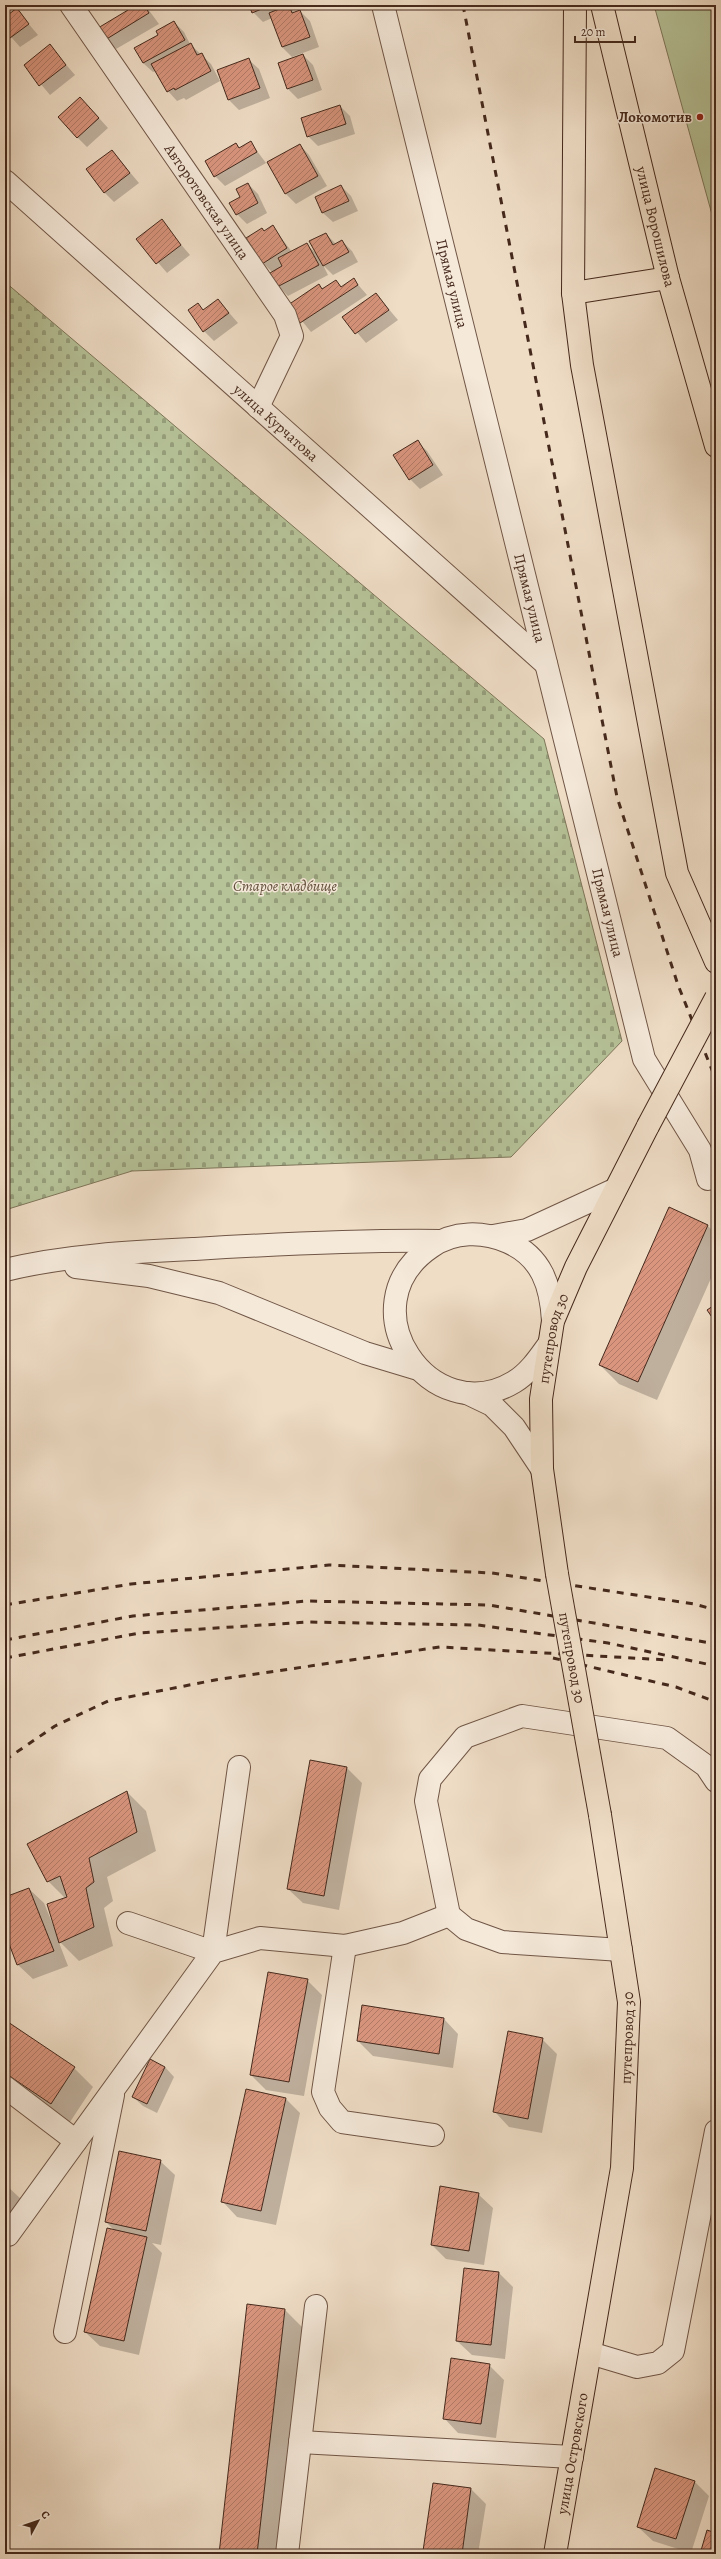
<svg xmlns="http://www.w3.org/2000/svg" width="721" height="2559" viewBox="0 0 721 2559" font-family="Alegreya,serif">
<style>
.cemetery{fill:url(#cemetery-stones);stroke:#7e765a}
.pitch{fill:#b6c298;stroke:#7e765a}
.shadow{fill:#0003}
.building{fill:url(#building-hatch);stroke:#45291c}
.lines{fill:none;stroke-linecap:round;stroke-linejoin:round}
.minor-casing{stroke:#705646;stroke-width:24}
.major-casing{stroke:#45291c;stroke-width:24}
.minor{stroke:#f5e9da;stroke-width:22}
.major{stroke:#efddc6;stroke-width:22}
.rail{stroke:#45291c;stroke-width:3;stroke-dasharray:7 7;stroke-linecap:butt}
.major-bridge-casing{stroke:#45291c;stroke-width:24;stroke-linecap:butt}
.major-bridge{stroke:#efddc6;stroke-width:22}
.poi-dot{fill:#8f2418;stroke:#f5e9da;stroke-width:1.5}
.labels{text-anchor:middle;stroke-width:3;stroke-linejoin:round;paint-order:stroke}
.poi-label{font-size:15px;font-weight:bold;fill:#45291c;stroke:#f5e9da;text-anchor:end}
.street-label{font-size:15px;fill:#45291c;stroke:#f5e9da}
.park-label{font-size:15px;font-style:italic;fill:#614f3b;stroke:#f5e9da}
</style>
<defs>
<pattern id="cemetery-stones" width="16" height="16" patternUnits="userSpaceOnUse"><rect width="16" height="16" fill="#b6c298"/><path d="M2 7V4a2 2 0 0 1 4 0v3zM10 15v-3a2 2 0 0 1 4 0v3z" fill="#969e7b"/></pattern>
<pattern id="building-hatch" width="6" height="6" patternUnits="userSpaceOnUse"><rect width="6" height="6" fill="#d9957e"/><path d="M-1 1l2-2M0 6l6-6M5 7l2-2" fill="none" stroke="#b27a66"/></pattern>
</defs>
<rect width="100%" height="100%" fill="#efddc6"/>
<filter id="stains"><feTurbulence type="fractalNoise" baseFrequency=".005" numOctaves="4"/><feColorMatrix values="0 0 0 0 .2 0 0 0 0 .09 0 0 0 0 .02 0 0 0 .5 -.17"/></filter>
<radialGradient id="worn" r=".72"><stop offset=".6" stop-color="#630" stop-opacity="0"/><stop offset="1" stop-color="#630" stop-opacity=".3"/></radialGradient>
<!-- cemetery -->
<path class="cemetery" d="M5,282L544,739L622,1041L511,1157L132,1171L5,1210Z"/>
<!-- pitch -->
<path class="pitch" d="M654,5H716V229Z"/>
<!-- shadow -->
<path class="shadow" d="M109,5H145L159,24L116,49L106,39L129,11L126,5L115,11Z
M250,5H299L300,7L292,10L296,13L300,11L310,21L319,47L292,57L282,47L272,18L263,22L253,12Z
M17,10L38,35L20,47L5,30V18Z
M174,22L184,32L190,44L211,64L220,81L186,100L184,98L177,101L168,91L156,71L153,72L143,63L159,35Z
M50,46L75,75L50,95L25,65Z
M303,55L313,65L322,90L298,99L288,89L279,64Z
M249,60L259,69L270,98L239,110L229,100L219,71Z
M340,106L350,116L355,134L318,146L308,136Z
M90,108L108,128L87,147L77,137Z
M251,143L266,163L225,186L215,176L236,145L240,149Z
M300,145L309,155L327,186L296,204L286,194L269,162Z
M112,151L139,183L114,202L104,192Z
M248,184L258,194L267,213L247,224L237,214Z
M341,186L351,196L358,211L333,222L323,213L316,198Z
M161,221L190,255L167,273L138,239Z
M273,227L292,252L306,244L317,254L326,234L336,244L342,241L352,251L358,262L333,275L323,265L328,275L288,296L278,286L272,272L263,263L247,238Z
M354,280L367,295L311,332L289,305L319,285L323,289L336,281L342,287Z
M376,294L398,320L366,343L344,317Z
M218,300L238,323L214,341L204,331L197,304L204,311Z
M417,441L427,451L443,475L420,489L410,479Z
M707,1225L716,1234V1267L657,1400L619,1384L600,1365Z
M347,1768L362,1783L339,1910L303,1903L288,1889Z
M127,1792L146,1811L156,1851L107,1877L113,1901L104,1908L113,1946L79,1961L58,1940L68,1966L33,1979L18,1965L5,1931V1898L29,1889L44,1903L58,1937L65,1898L48,1881Z
M307,1980L322,1995L304,2096L266,2090L251,2075Z
M444,2019L458,2034L453,2068L373,2056L358,2041Z
M5,2021L74,2068L93,2087L70,2122L5,2078Z
M542,2039L557,2054L542,2133L509,2127L495,2112Z
M165,2067L174,2077L157,2113L143,2106L133,2097Z
M286,2099L300,2113L276,2225L237,2217L223,2202Z
M160,2161L175,2175L161,2245L152,2243L162,2253L139,2355L100,2346L85,2332L115,2231L106,2222Z
M5,2184L22,2200L5,2219Z
M478,2194L493,2208L484,2265L446,2259L432,2245Z
M499,2273L513,2287L505,2359L472,2355L457,2341Z
M248,2305L285,2310L304,2329L278,2554H220Z
M489,2365L504,2380L496,2438L458,2433L444,2418Z
M694,2481L709,2496L691,2553L653,2541L638,2527Z
M434,2484L471,2489L486,2504L478,2554H428L424,2551Z"/>
<!-- building -->
<path class="building" d="M125,5H144L149,13L105,40L98,28L128,10Z
M249,5H271L252,13Z
M289,5L292,13L300,10L310,37L282,47L269,13Z
M17,8L29,24L10,38L5,32V17Z
M174,21L185,40L143,63L134,48L158,35L156,31Z
M191,43L197,55L202,53L211,71L175,90L174,88L167,92L151,64Z
M50,44L66,65L39,86L24,65Z
M303,54L313,80L287,89L278,63Z
M249,58L260,88L228,100L217,70Z
M80,97L99,118L77,138L58,117Z
M340,105L346,124L307,137L301,118Z
M251,141L257,152L214,177L205,161L236,143L239,148Z
M300,144L318,176L285,194L267,162Z
M112,150L130,173L104,193L86,169Z
M248,183L258,203L236,215L229,203L240,197L236,189Z
M341,185L349,201L322,213L315,197Z
M162,219L181,245L156,264L136,239Z
M273,225L287,248L262,264L246,238L262,228L264,231Z
M326,233L333,245L342,240L349,252L323,266L309,241Z
M307,243L319,265L277,287L270,273L282,266L278,258Z
M354,278L358,285L300,323L288,305L319,284L322,289L336,280L341,287Z
M376,293L389,310L355,334L342,317Z
M218,299L229,313L203,332L188,310L198,303L203,310Z
M418,440L433,465L409,480L393,455Z
M669,1207L708,1225L638,1382L599,1365Z
M716,1304V1323L707,1310Z
M310,1760L347,1767L324,1896L287,1889Z
M127,1791L137,1832L89,1858L94,1882L86,1888L94,1927L59,1943L47,1904L67,1897L60,1876L47,1882L27,1844Z
M29,1888L54,1951L17,1965L5,1933V1897Z
M268,1972L308,1979L289,2082L250,2075Z
M362,2005L444,2018L439,2054L357,2041Z
M5,2020L75,2067L51,2104L5,2073Z
M508,2031L543,2038L528,2119L493,2112Z
M150,2059L165,2067L147,2104L132,2097Z
M246,2089L286,2098L261,2211L221,2202Z
M119,2151L161,2160L146,2231L105,2222Z
M440,2186L479,2193L469,2251L431,2245Z
M107,2228L147,2237L124,2341L84,2332Z
M464,2268L499,2272L491,2345L456,2341Z
M247,2304L285,2309L257,2554H219Z
M451,2358L490,2364L481,2424L443,2419Z
M655,2468L695,2481L676,2539L637,2527Z
M433,2483L471,2488L462,2554L423,2551Z
M707,2530L716,2533V2554H700Z"/>
<g class="lines">
<!-- minor casing -->
<g class="minor-casing">
<g id="minor">
<path id="s1" d="M71,5L285,315L292,336L258,407"/>
<path id="s2" d="M383,5L644,1059L700,1150L708,1179"/>
<path id="s3" d="M5,181L546,664"/>
<path d="M493,1236L527,1230L614,1190"/>
<path d="M76,1267L149,1276L219,1293L365,1353L418,1369"/>
<path d="M5,1270C66,1255 132,1252 195,1249C277,1244 358,1240 440,1241"/>
<path d="M549,1344C539,1358 529,1373 514,1382C431,1432 344,1306 431,1247C454,1231 483,1231 508,1242C542,1257 551,1286 553,1321"/>
<path d="M467,1393L492,1405L514,1427L542,1469"/>
<path d="M128,1923L213,1952L239,1767"/>
<path d="M345,1946L323,2092L330,2108L342,2122L433,2135"/>
<path d="M621,1950L502,1942L466,1929L449,1915L426,1801L430,1779L465,1737L522,1716L667,1738L706,1766L716,1781"/>
<path d="M5,2087L76,2141"/>
<path d="M8,2235L213,1952L260,1938L345,1946L403,1933L449,1915"/>
<path d="M65,2332L113,2095"/>
<path d="M590,2353L637,2367L658,2363L673,2351L716,2131"/>
<path d="M300,2442L572,2457"/>
<path d="M287,2554L316,2306"/>
</g>
</g>
<!-- major casing -->
<g class="major-casing">
<g id="major">
<path d="M575,5L573,293L582,365L677,873L716,962"/>
<path id="s4" d="M602,5L668,278L716,446"/>
<path d="M573,293L668,278"/>
<path id="s5" d="M557,1574L542,1469L541,1399L553,1321L576,1267L648,1126"/>
<path id="s6" d="M555,2554L622,2168L629,2002L600,1815"/>
</g>
</g>
<!-- minor -->
<use href="#minor" class="minor"/>
<!-- major -->
<use href="#major" class="major"/>
<!-- rail -->
<path class="rail" d="M463,5L617,797L678,985L716,1080
M5,1605L131,1584L329,1565L492,1573L694,1604L716,1610
M5,1640L133,1616L307,1601L489,1605L716,1644
M5,1658L140,1633L309,1622L478,1625L608,1643L716,1666
M553,1658L676,1687L716,1702
M5,1760L55,1726L108,1701L215,1680L440,1647L668,1660"/>
<!-- major-bridge casing -->
<g class="major-bridge-casing">
<g id="major-bridge">
<path d="M648,1126L716,998"/>
<path id="s7" d="M557,1574L600,1815"/>
</g>
</g>
<!-- major-bridge -->
<use href="#major-bridge" class="major-bridge"/>
</g>
<!-- markers -->
<circle class="poi-dot" cx="700" cy="117" r="4"/>
<g class="labels">
<!-- poi labels -->
<g class="poi-label">
<text x="692" y="122">Локомотив</text>
</g>
<!-- street labels -->
<g class="street-label">
<text dy="5" stroke="none"><textPath href="#s1" startOffset="239">Авторотовская улица</textPath></text>
<text dy="5" stroke="none"><textPath href="#s4" startOffset="228">улица Ворошилова</textPath></text>
<text dy="5" stroke="none"><textPath href="#s2" startOffset="287">Прямая улица</textPath></text>
<text dy="5" stroke="none"><textPath href="#s3" startOffset="363">улица Курчатова</textPath></text>
<text dy="5" stroke="none"><textPath href="#s2" startOffset="611">Прямая улица</textPath></text>
<text dy="5" stroke="none"><textPath href="#s2" startOffset="935">Прямая улица</textPath></text>
<text dy="5" stroke="none"><textPath href="#s5" startOffset="238">путепровод 30</textPath></text>
<text dy="5" stroke="none"><textPath href="#s7" startOffset="85">путепровод 30</textPath></text>
<text dy="5" stroke="none"><textPath href="#s6" startOffset="522">путепровод 30</textPath></text>
<text dy="5" stroke="none"><textPath href="#s6" startOffset="102">улица Островского</textPath></text>
</g>
<!-- park labels -->
<g class="park-label">
<text x="285" y="891">Старое кладбище</text>
</g>
</g>
<!-- margin -->
<rect width="721" height="2559" fill="none" stroke="#efddc6" stroke-width="20"/>
<rect x="6" y="6" width="709" height="2547" fill="none" stroke="#45291c" stroke-width="2"/>
<rect x="10" y="10" width="701" height="2539" fill="none" stroke="#45291c"/>
<!-- north arrow -->
<g transform="translate(38 2521) rotate(50)" stroke="#f5e9da" stroke-width="3" paint-order="stroke">
<path d="M0-3L7 15L0 10L-7 15Z" fill="#45291c"/>
<text y="-6" font-size="11" font-weight="bold" text-anchor="middle" fill="#45291c">С</text>
</g>
<!-- scale -->
<path d="M575 36v6h60v-6" fill="none" stroke="#45291c" stroke-width="2"/>
<text x="581" y="36" font-size="12" fill="#45291c" stroke="#f5e9da" stroke-width="3" paint-order="stroke">20 m</text>
<rect width="100%" height="100%" filter="url(#stains)"/>
<rect width="100%" height="100%" fill="url(#worn)"/>
</svg>
